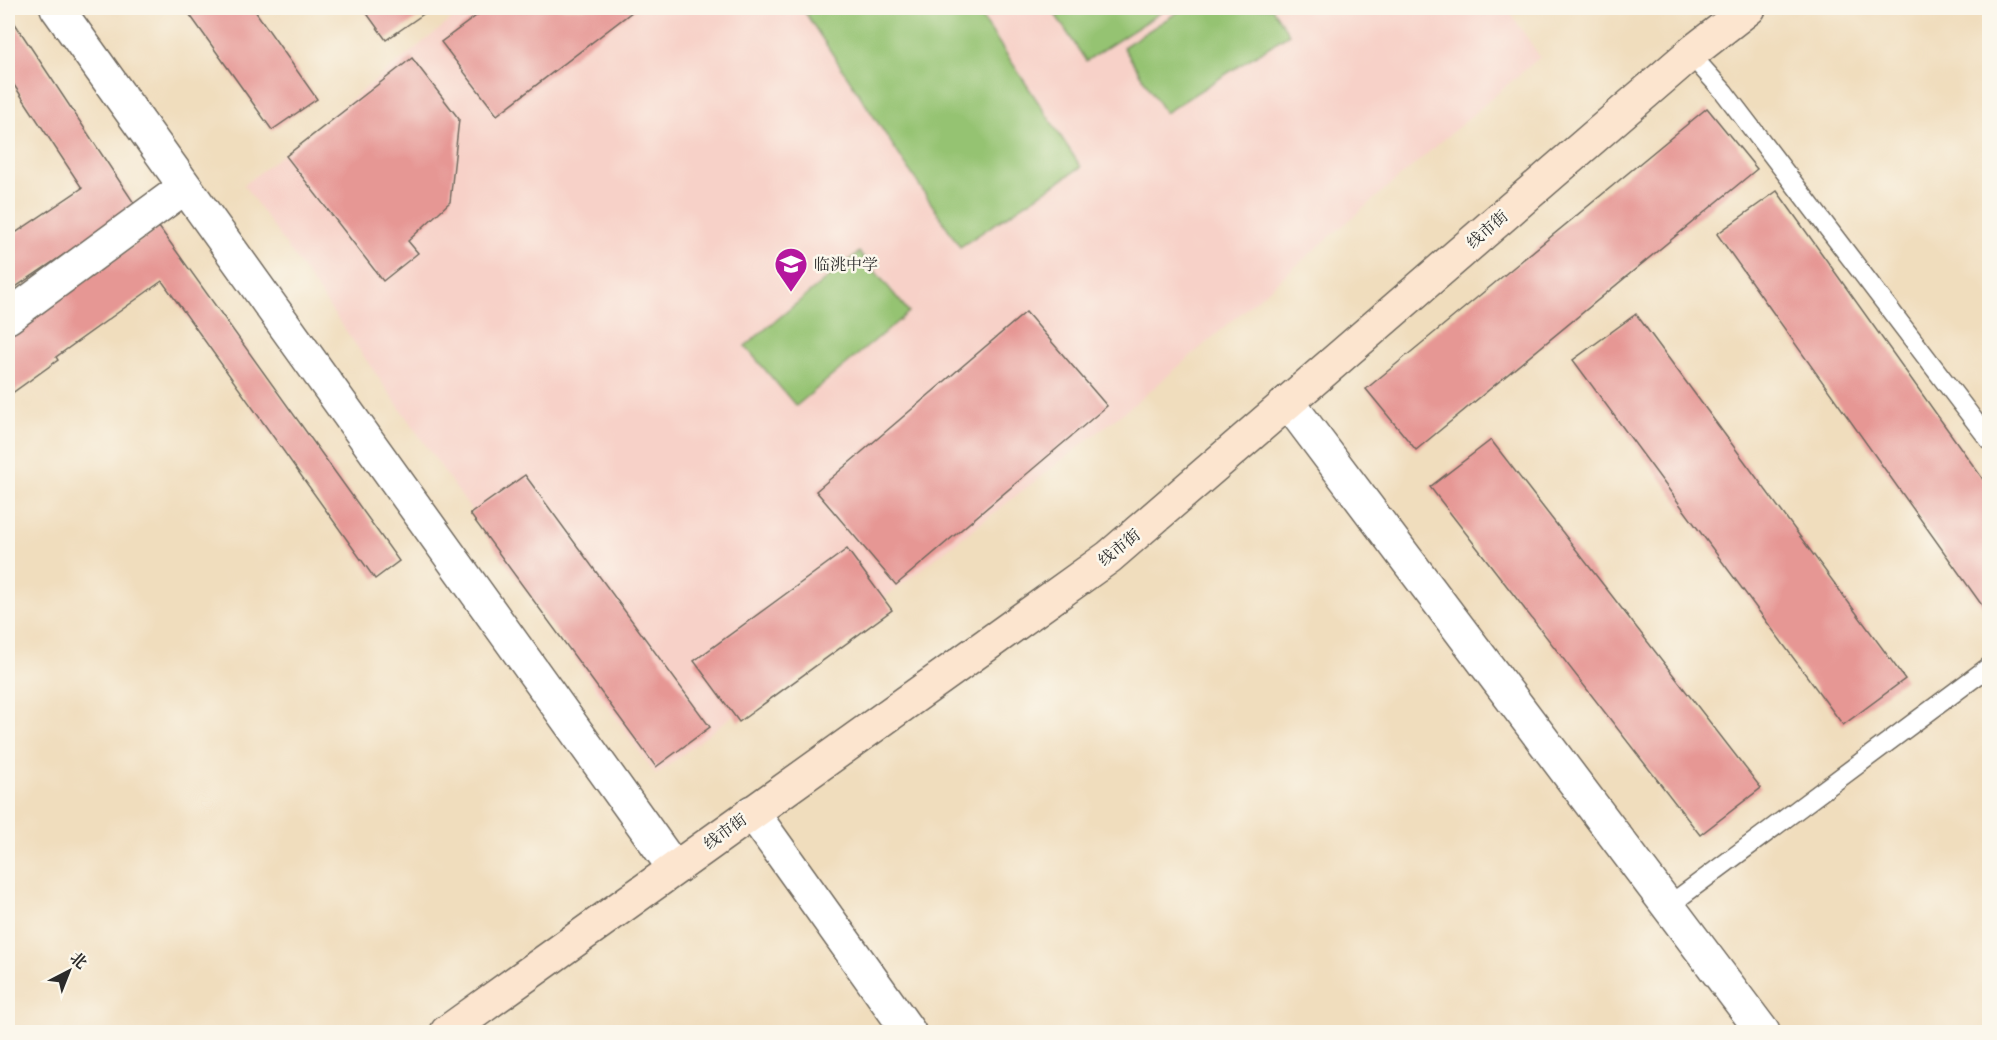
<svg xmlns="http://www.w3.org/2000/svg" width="1997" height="1040" viewBox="0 0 1997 1040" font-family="'Libre Caslon Text','Noto Serif SC',serif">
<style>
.built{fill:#f7d1c8}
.green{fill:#95c372;stroke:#60774e;stroke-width:1.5}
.building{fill:#e69794}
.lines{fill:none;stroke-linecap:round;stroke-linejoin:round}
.lane-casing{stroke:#70695e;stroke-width:21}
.street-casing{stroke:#70695e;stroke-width:36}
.secondary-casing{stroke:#70695e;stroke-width:36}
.lane{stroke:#fff;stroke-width:18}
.street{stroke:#fff;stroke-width:33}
.secondary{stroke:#fce5cf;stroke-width:33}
.labels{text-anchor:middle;stroke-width:5;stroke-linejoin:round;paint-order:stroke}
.street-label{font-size:16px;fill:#2b2b2b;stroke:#fbf7ec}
.poi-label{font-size:16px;fill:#2b2b2b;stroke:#fbf7ec;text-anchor:start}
</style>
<rect width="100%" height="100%" fill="#fbf7ec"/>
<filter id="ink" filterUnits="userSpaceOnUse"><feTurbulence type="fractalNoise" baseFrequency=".0167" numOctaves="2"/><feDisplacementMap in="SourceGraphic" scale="12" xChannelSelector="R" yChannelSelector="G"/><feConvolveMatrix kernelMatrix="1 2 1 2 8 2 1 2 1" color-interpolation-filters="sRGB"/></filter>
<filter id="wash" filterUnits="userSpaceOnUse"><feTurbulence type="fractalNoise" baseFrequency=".008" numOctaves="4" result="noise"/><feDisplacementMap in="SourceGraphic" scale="24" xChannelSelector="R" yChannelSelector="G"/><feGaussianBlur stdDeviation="1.35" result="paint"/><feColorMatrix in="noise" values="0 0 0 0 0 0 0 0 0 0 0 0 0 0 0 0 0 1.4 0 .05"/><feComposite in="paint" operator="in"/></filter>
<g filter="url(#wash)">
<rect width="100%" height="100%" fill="#f0ddbd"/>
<!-- built -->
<path class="built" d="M466,8H1507L1540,57L1137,402L656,775L244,185Z"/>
<!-- green -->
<path class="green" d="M802,8H976L1081,167L960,247Z
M1051,8H1168L1086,61Z
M1184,8H1272L1289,34L1165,113L1123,47Z
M859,252L909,312L796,406L745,346Z"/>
<g id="blocks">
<!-- building -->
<path class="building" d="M185,8H253L317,99L272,130Z
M363,8H432L386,40Z
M487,8H637L497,115L441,42Z
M8,13L136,206L8,292V238L82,188L8,76Z
M412,58L459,119L450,202L408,241L418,253L383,281L286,156Z
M1707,108L1757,169L1416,450L1366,389Z
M1777,191L1990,489V608L1986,611L1717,234Z
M159,227L399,561L375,579L162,281L56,357L58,360L8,396V335Z
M1026,312L1107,406L896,585L816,491Z
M1636,314L1905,679L1843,725L1573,360Z
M1491,440L1761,788L1700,835L1430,487Z
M525,475L710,727L656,767L470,514Z
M847,549L892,610L739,722L694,661Z"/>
</g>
</g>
<g filter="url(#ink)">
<use href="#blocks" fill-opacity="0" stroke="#70695e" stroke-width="1.5"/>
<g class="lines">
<!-- lane casing -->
<g class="lane-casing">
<path id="lane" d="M1690,54L1724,92L1990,441
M1668,906L1990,666"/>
</g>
<!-- street casing -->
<g class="street-casing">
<path id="street" d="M57,8L674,868
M8,317L185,187
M1288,402L1763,1032
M752,812L909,1032"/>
</g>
<!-- secondary casing -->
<g class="secondary-casing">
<path id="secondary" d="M447,1032L1109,557L1690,54L1749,8"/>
</g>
<!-- lane -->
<use href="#lane" class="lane"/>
<!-- street -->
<use href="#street" class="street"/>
<!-- secondary -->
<use href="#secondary" class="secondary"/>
</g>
</g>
<!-- icons -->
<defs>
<g id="school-pin" transform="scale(1.725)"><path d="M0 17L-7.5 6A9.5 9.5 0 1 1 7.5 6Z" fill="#b5179e" stroke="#fbf7ec"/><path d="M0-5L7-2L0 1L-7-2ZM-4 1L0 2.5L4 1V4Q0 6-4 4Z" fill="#fff"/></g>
</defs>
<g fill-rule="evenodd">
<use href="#school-pin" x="791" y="264"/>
</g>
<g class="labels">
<!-- street labels -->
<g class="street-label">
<text transform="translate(1487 229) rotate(-41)" y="6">线市街</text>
<text transform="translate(1119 547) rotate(-39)" y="6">线市街</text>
<text transform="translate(725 831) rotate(-36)" y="6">线市街</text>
</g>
<!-- poi labels -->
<g class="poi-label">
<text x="814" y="270">临洮中学</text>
</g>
</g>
<!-- margin -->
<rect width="1997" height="1040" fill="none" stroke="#fbf7ec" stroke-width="30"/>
<!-- north arrow -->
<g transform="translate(69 971) rotate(42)" stroke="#fbf7ec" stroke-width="4.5" paint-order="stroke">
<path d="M0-4.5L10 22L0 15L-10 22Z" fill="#2b2b2b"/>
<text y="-9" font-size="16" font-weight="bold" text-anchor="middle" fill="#2b2b2b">北</text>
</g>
</svg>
